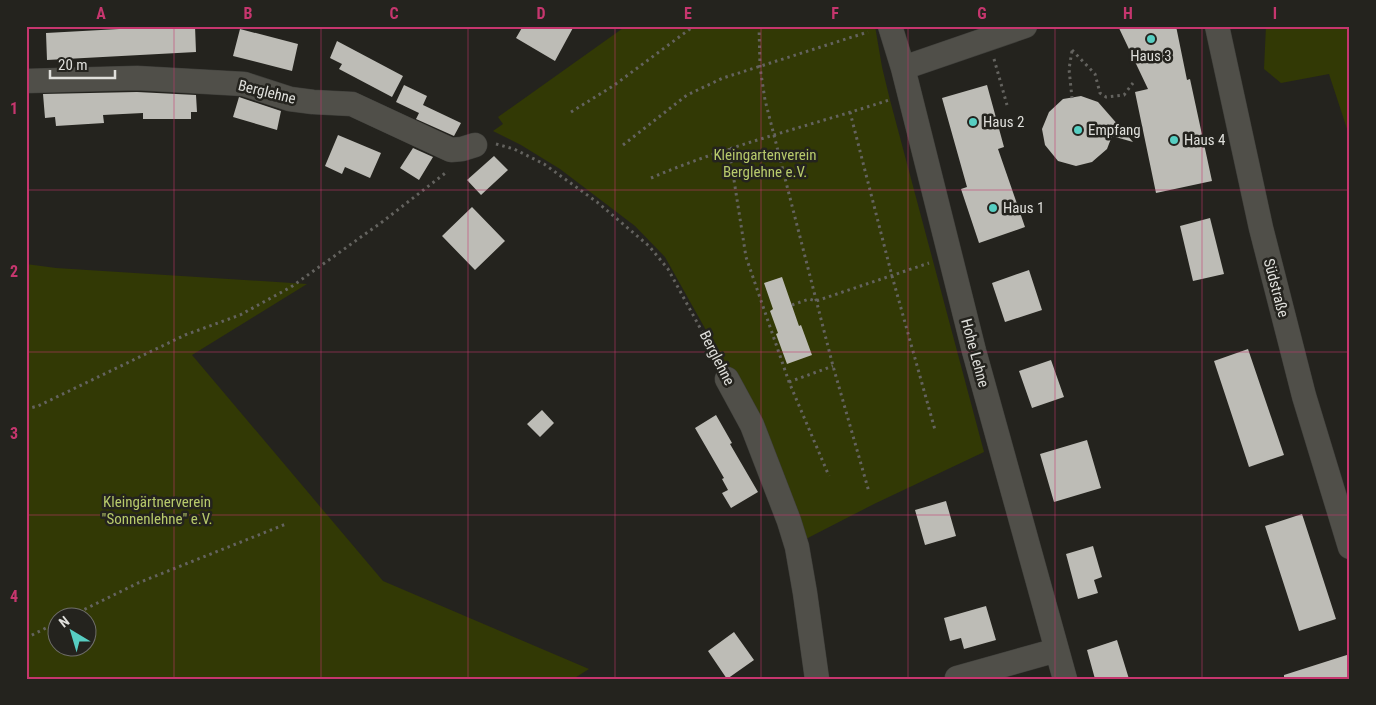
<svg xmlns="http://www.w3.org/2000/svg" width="1376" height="705" viewBox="0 0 1376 705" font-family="'Roboto Condensed',sans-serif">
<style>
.green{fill:#323905;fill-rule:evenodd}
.building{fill:#bdbcb6}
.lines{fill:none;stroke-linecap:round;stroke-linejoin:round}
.minor-casing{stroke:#3f3f3b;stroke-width:25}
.path{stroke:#64635f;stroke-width:3;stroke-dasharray:2.5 4;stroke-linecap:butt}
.minor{stroke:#504f49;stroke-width:24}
.grid{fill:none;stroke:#c6366e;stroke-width:1;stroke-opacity:0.55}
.poi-dot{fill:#57cec2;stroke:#24231e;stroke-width:2}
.labels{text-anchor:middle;stroke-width:5;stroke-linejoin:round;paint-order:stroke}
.poi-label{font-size:15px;fill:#dfdfdb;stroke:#24231e;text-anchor:start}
.street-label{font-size:15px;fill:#dfdfdb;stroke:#24231e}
.park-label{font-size:15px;fill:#b7c96b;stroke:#24231e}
.neatline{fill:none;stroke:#c6366e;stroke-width:2}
.grid-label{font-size:16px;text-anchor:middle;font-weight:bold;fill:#c6366e}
</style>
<rect width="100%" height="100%" fill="#24231e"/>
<!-- green -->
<path class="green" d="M626,26H875L882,67L890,100L984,452L874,504L802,541L740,391L665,257L635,226L560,169L521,145L493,131L503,124L498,117Z
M1266,26H1350V138L1329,74L1281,83L1264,69Z
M26,264L56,268L307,284L192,355L383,581L589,669L573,679H26ZM58,618H88V648H58Z"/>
<!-- building -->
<path class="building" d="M174,26H195L196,52L47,60L46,33Z
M523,26H574L555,61L516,38Z
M1118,26H1176L1187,80L1190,79L1212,181L1156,193L1135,92L1148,89Z
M240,29L298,44L292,71L233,56Z
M337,41L403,76L392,97L339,69L342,64L330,58Z
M404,85L427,96L423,105L461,123L454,136L416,119L419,113L396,102Z
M987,85L1004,147L998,149L1025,227L979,243L961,189L967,187L942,98Z
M137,92L196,95L197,112H191V119H143V113L103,115L104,123L56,126L55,117L45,118L43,94Z
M1081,96L1098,102L1133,142L1112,136L1107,149L1092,162L1076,166L1058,161L1045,145L1042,129L1049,112L1063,99Z
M239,97L281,111L277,130L233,117Z
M338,135L381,153L370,178L345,167L342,174L325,166Z
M413,148L433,157L419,180L400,168Z
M494,156L508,170L481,195L467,180Z
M472,207L505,241L475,270L442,236Z
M1210,218L1224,274L1193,281L1180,226Z
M1029,270L1042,310L1005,322L992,283Z
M782,277L799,326L801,325L812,355L787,364L776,334L778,333L770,311L773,309L764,283Z
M1248,349L1284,455L1249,467L1214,361Z
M1051,360L1064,397L1032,408L1019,371Z
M542,410L554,423L540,437L527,424Z
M716,415L732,443L730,444L758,492L731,508L722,493L728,490L722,479L724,478L695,428Z
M1087,440L1101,488L1054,502L1040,454Z
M946,501L956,536L925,545L915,510Z
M1302,514L1336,619L1299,631L1265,526Z
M1093,546L1102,577L1094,580L1098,593L1078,599L1066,554Z
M986,606L996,640L964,649L961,638L950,641L944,618Z
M734,632L754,660L727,679L708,651Z
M1117,640L1129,679H1095L1087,650Z
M1350,654V679H1284V675Z"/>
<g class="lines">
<!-- minor casing -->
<g class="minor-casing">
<path id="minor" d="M890,26L903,68L974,351L1065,679
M1217,26L1261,228L1304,396L1350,547
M903,68L1025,26
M26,81L137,78L244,84L290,99L313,102L352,104L451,150L462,149L475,145
M727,379L752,425L789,521L797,547L805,593L817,679
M957,678L1057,650"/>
</g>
<!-- path -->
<path class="path" d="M759,26L760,67L765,100L833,366L869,492
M1072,50L1095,74L1100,93L1106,97L1124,95L1133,83
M1072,51L1069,69L1072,98
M994,59L1007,105
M571,112L613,86L694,26
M850,112L892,276L935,430
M496,144L514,149L544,164L597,202L649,246L668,269L717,359
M623,145L687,95L723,78L868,32
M729,148L746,257L789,382L829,476
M651,178C728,145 810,126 889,100
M792,305L809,299L816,301L929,263
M789,382L833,366
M26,409L38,406L185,335L240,315L291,287L382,222L448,171
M67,618L138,583L286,524
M26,638L58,622"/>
<!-- minor -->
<use href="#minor" class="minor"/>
</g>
<!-- grid -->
<path class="grid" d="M174,26V679M321,26V679M468,26V679M615,26V679M761,26V679M908,26V679M1055,26V679M1202,26V679M26,190H1350M26,352H1350M26,515H1350"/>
<!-- markers -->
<g class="poi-dot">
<circle cx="1151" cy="39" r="5"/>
<circle cx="973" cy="122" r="5"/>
<circle cx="1078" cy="130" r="5"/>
<circle cx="1174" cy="140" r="5"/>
<circle cx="993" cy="208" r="5"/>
</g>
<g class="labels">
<!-- poi labels -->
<g class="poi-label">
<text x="1151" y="61" text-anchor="middle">Haus 3</text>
<text x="983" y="127">Haus 2</text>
<text x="1088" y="135">Empfang</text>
<text x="1184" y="145">Haus 4</text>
<text x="1003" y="213">Haus 1</text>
</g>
<!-- street labels -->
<g class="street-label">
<text transform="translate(267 92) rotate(14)" y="5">Berglehne</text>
<text transform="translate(1276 288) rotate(75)" y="5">Südstraße</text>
<text transform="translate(975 353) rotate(75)" y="5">Hohe Lehne</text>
<text transform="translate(717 358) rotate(63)" y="5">Berglehne</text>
</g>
<!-- park labels -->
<g class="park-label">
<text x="765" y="160">Kleingartenverein<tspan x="765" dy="17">Berglehne e.V.</tspan></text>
<text x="157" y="507">Kleingärtnerverein<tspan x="157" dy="17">"Sonnenlehne" e.V.</tspan></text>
</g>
</g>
<!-- border -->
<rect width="1376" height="705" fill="none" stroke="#24231e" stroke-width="55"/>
<!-- north arrow -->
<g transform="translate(72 632) rotate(322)"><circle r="24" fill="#24231e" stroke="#6f6e6a"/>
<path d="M0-4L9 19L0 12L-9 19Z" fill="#57cec2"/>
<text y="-8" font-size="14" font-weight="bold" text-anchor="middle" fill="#dfdfdb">N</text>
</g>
<!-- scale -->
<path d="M50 70v8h65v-8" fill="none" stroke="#dfdfdb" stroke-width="2.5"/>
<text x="58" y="70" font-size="15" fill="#dfdfdb" stroke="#24231e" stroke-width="4" paint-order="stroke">20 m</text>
<rect x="28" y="28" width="1320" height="650" class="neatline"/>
<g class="grid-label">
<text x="101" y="19">A</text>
<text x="248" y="19">B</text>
<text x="394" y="19">C</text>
<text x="541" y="19">D</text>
<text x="688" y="19">E</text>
<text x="835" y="19">F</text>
<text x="982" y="19">G</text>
<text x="1128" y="19">H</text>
<text x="1275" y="19">I</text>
<text x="14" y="114">1</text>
<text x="14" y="277">2</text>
<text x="14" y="439">3</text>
<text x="14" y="602">4</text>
</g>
</svg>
